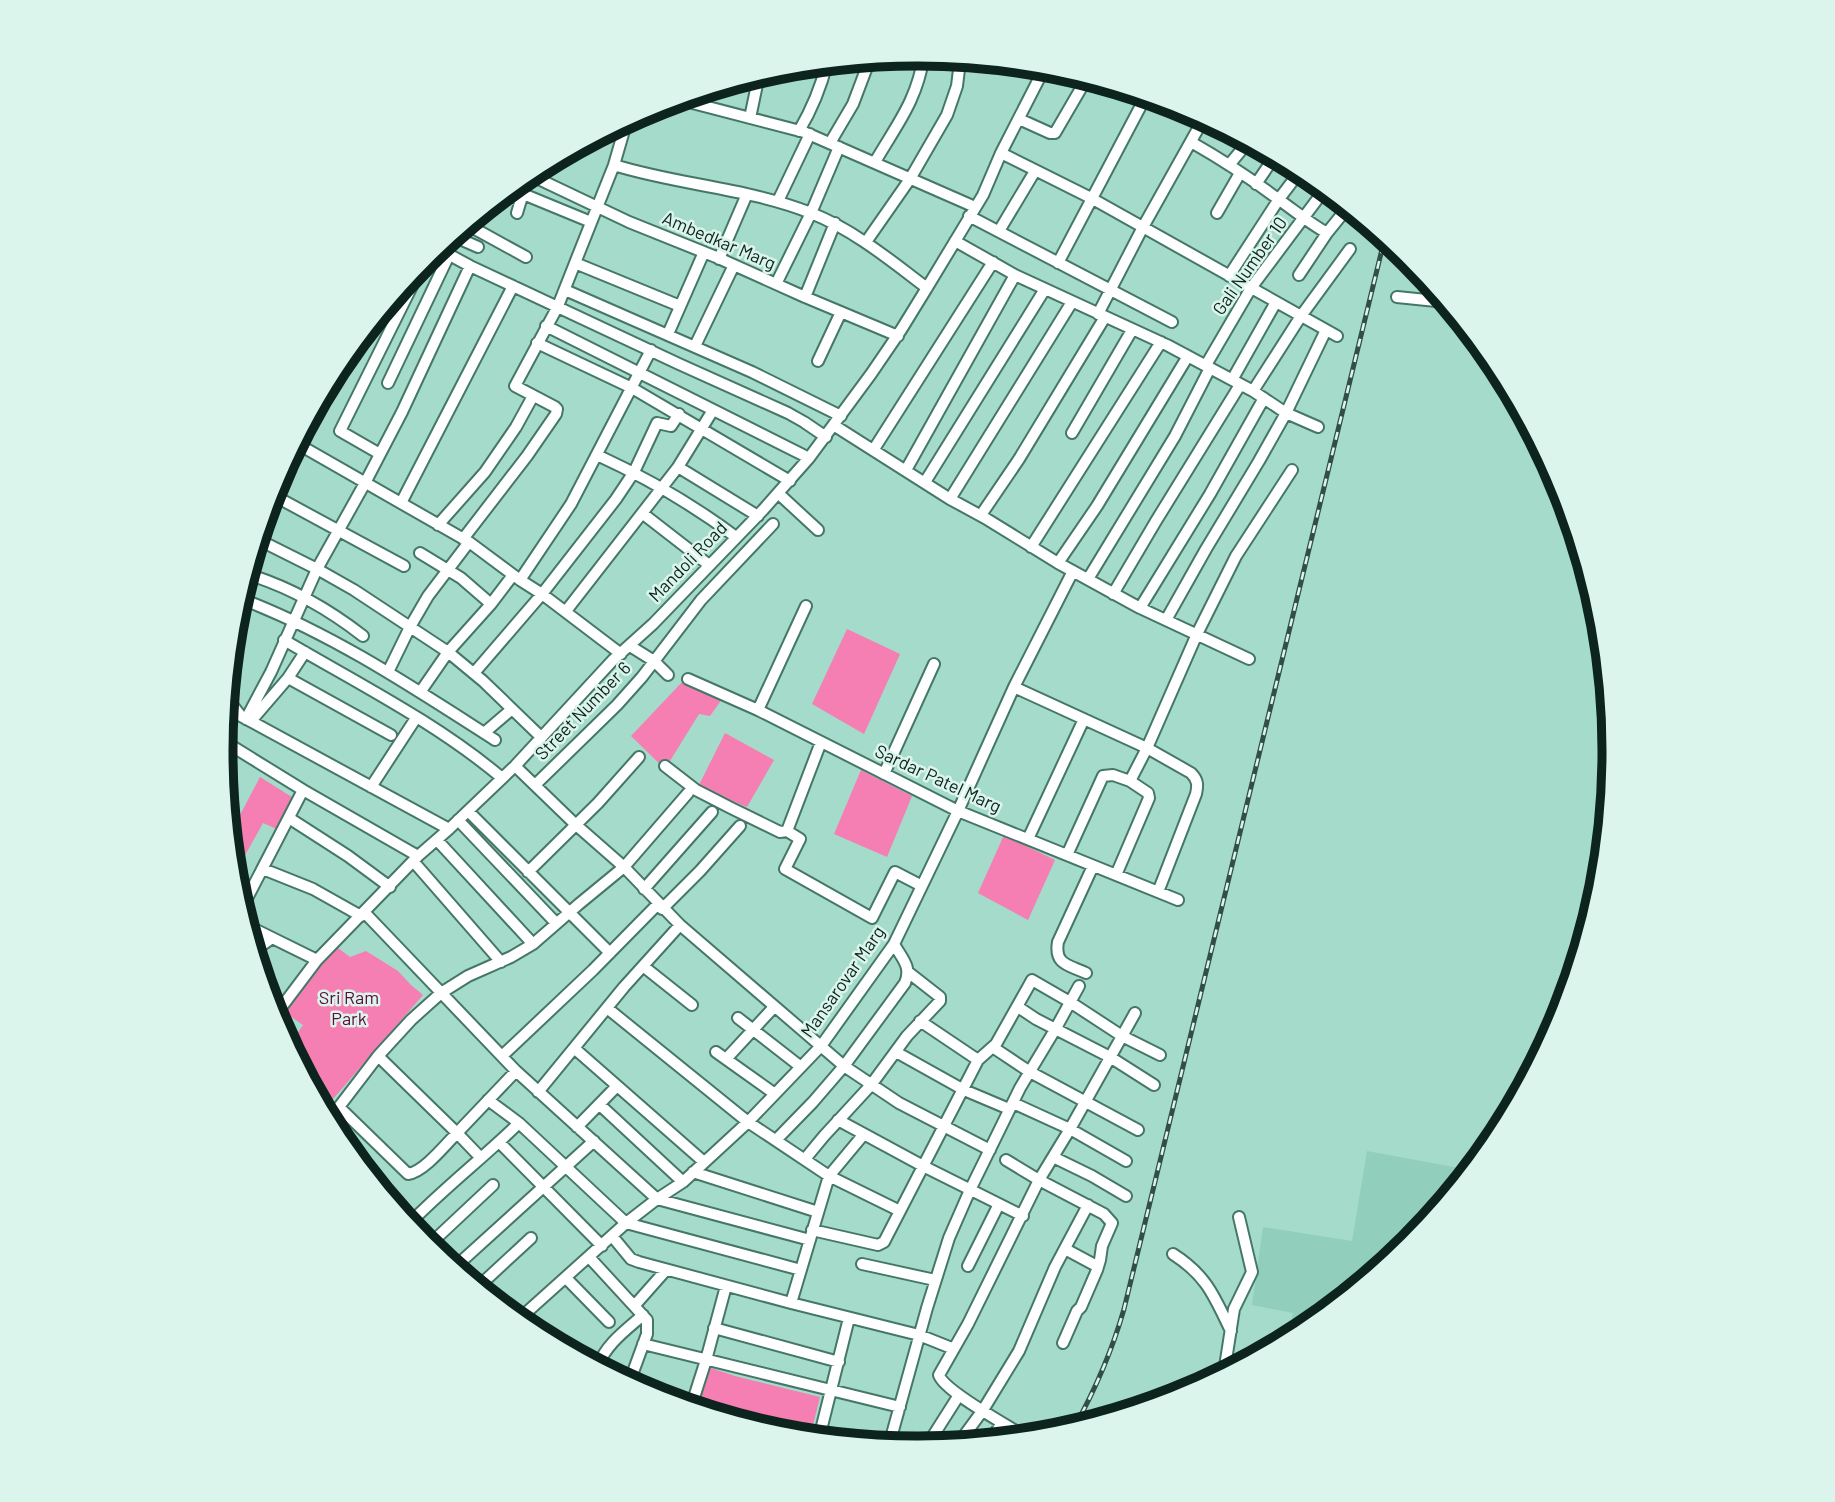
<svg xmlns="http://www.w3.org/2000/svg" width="1835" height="1502" viewBox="0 0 1835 1502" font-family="Barlow,sans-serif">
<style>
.built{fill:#91cebb}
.green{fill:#f57eb2}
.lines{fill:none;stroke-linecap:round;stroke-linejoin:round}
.minor-casing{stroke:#457769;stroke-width:14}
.minor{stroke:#fff;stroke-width:10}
.rail-casing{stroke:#314f46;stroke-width:5}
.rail{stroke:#dbf5ec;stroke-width:2.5;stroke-dasharray:8;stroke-linecap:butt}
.labels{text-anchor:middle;stroke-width:5;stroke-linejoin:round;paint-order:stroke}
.street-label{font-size:18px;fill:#0d231d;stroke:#dbf5ec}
.park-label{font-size:18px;fill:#5c0c37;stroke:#dbf5ec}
.rim{fill:none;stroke:#0d231d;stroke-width:9}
</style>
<rect width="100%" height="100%" fill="#a5dbca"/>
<!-- built -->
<path class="built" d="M1367,1151L1470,1170L1410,1244L1304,1331L1287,1340L1293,1313L1252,1305L1263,1227L1352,1241Z"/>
<!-- green -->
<path class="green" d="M847,629L900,654L864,734L812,704Z
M684,680L722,699L710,716L699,714L665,769L631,736Z
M725,733L774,760L747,807L698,787Z
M861,770L912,796L887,857L834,834Z
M260,777L295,799L279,830L263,823L233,877L229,836Z
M1004,835L1055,860L1028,920L978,893Z
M338,948L350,957L366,951L398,971L411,985L423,995L333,1099L308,1082L289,1046L303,1025L281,1010L329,957Z
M708,1367L735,1376L820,1397L810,1437L781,1434L698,1409Z"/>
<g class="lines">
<!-- minor casing -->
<g class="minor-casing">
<path id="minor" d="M903,56L1044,68
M677,99L804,132L975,207
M750,118L759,75
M1019,119L1050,133H1055L1087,78
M799,131C812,109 821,87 827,63
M1191,142C1221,159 1250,178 1278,199C1295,211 1309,223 1327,233
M830,143L853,104L870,59
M1001,153L1091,198L1337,336
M875,162C897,124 917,101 924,55
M614,165C678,185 748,188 811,213C854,230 890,260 927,288
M1229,165L1248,142
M528,174L629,222L716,257L805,297L898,336
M1256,184L1275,156
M504,193L521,200
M523,194L591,222
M778,201L810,134
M517,213L529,173
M1217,213L1240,173
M969,216L1172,322
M466,224L526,257
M999,231L1035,171
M453,236L478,247
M955,241L1015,275L1167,345L1253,391L1286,413L1318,427
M866,242L910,179L947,115L957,86L960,61
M437,248L470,266L679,364L788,413L804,422L826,437
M719,259L747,194
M575,263L614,165L627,120
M1058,263L1146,96
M1299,275L1327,233L1348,207
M1229,276L1279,199L1301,170
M776,284L811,213L839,147
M565,290L752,372L841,416
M805,297L835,223
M1397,297L1446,302
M1098,314L1143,227L1204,118
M546,326L809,458
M668,334L704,252
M537,343L632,388L790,481
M695,346L734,265
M818,361L841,312
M1206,365L1251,288L1325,189
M1232,380L1276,302
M388,383L449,255
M1253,391L1301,316L1350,249
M835,426L950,499L985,518L1058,563L1140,608L1249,659
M1072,433L1132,330
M296,443L469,542L520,580L542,594L621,654
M874,449L993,262
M380,454L340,431L426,258
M597,455C647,478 692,504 736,537
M678,467L758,516
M906,470L1015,275
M925,482L1045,289
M271,494L404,566
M779,494L818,530
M950,499L1072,302
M401,503L513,286
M642,513L709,565
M981,515L1019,459L1105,317
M438,525L485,472L516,427L533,396
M257,539L317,569L354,590L448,652L483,681L541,737
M463,539L527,456L556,414L557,409L555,407L515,386L558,306L575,263L680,306
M1031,547L1161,342
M420,553L461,578L491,604L448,652L421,691
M1058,563L1097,506L1188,356
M247,574C290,587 327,608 363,636
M1088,579L1175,436L1210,368
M520,580L571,504L651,350
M1113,594L1156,521L1240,385
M239,598C330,632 414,688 495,740
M491,604L513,575
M1140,608L1210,494L1264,398
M566,611L678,467L713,410
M1166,620L1206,549L1259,461L1286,413L1326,330
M284,640C357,683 437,723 502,778
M630,646L654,661L668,675
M388,672L410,627L428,596L469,542
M474,673L542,594L616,499L634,472L657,423L671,426L679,414
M288,678L391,735
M688,679L758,710L958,811L1178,900
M1014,687L1147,748L1191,773C1198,780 1198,785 1196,794L1158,892
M226,697L241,716L449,829
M758,710L806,606
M246,719L271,672L317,569L365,483L402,412L470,266
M251,721L288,678L305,652
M484,733L512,709
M222,740L303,790L418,856
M515,766L575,824L624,867L680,925L844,1066L899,1103L990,1150
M665,766L696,790L731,808L780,832L787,831L800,839L785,869L872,918L895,872L922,886
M884,774L934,664
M535,785L617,705L642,677L701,600L773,524
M371,787L416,718
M468,811L610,953
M289,818L348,856L390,887
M458,820L556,923
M787,831L821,742
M1028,839L1084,719
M437,840L533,944
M1067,855L1103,776L1113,775L1130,781
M413,861L501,962
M263,869L313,889L361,916
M528,872L598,803L639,757
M1116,875L1149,798L1148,793L1130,781L1147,748L1197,634L1236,556L1292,470
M644,889L712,812
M662,909L700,871L740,826
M241,910L303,790
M364,912L516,1071L657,1199L810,1240
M246,925L317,960
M254,951L272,938
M643,966L692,1005
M1086,973C1069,965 1054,965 1058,942L1093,866
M1018,1007L1036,1019L1110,1057L1154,1085
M607,1008L748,1122L829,1176L900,1211
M274,1017L317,960L418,856L449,829L515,766L613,660L653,624L763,510L809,458L871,374L901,330L925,291L983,195L1001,153L1045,67
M738,1018L801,1067
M920,1021L978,1060
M574,1048L704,1162
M994,1048L1030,1072L1138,1130
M716,1052L775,1094
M896,1052L964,1090L1009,1109
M378,1056L457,1133L516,1071
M502,1056L593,970L658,904
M726,1059L774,1007
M538,1092L624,987L680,925
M488,1100L519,1123L626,1223L801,1270
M1013,1103L1070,1129L1126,1161
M600,1105L683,1182
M339,1107L408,1174C424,1172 446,1144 457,1133L480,1157
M329,1120L378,1056L411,1020L441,993L468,976L511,957L533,944L579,904L624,867L688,793
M838,1120L923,1166L1023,1216
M577,1127L617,1086
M776,1140L813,1102L844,1066L905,983C912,966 902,959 894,944
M499,1142L602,1246
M1053,1157L1092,1176L1126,1196
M805,1159L824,1136L871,1085L907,1036L940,1001V997L908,972
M1006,1160L1039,1180L1104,1214L1112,1223L1102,1246L1100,1260L1097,1270L1081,1307L1077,1311L1063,1343
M693,1172L818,1212
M409,1224C444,1188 483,1158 519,1123
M812,1230L878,1245L884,1242L978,1060L996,1044L1032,980L1070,1002L1122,1036L1160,1055
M612,1236L631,1259L639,1262L791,1303L919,1335L954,1349
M428,1246L493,1185
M1065,1249L1093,1264
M1173,1254C1207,1276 1214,1296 1231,1331
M589,1257L647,1320V1334L629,1383
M862,1264L935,1280
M968,1266L999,1204
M454,1268L594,1141
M566,1278L609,1322
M478,1287L531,1238
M791,1303L829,1176L864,1134
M635,1305L666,1270
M518,1320L626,1223L657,1199L683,1182L748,1122L821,1046L894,944L958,811L1014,687L1073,571
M714,1328L839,1362
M643,1344L900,1407
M598,1366C606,1344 626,1330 643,1315
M1224,1373L1234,1309L1252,1272L1239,1217
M691,1407L706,1360L726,1286
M1024,1436C1007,1425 944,1391 939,1375L968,1324L1039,1180L1070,1129L1135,1013
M819,1438L849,1318
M990,1441L1002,1423
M958,1444L983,1410L1019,1351L1055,1267L1088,1205
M889,1445L927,1308L949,1238L970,1190L1020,1088L1056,1028L1079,986
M926,1447L959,1395"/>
</g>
<!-- minor -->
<use href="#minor" class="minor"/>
<!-- rail casing -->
<g class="rail-casing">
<path id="rail" d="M1074,1428C1095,1390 1112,1351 1124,1309L1385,237"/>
</g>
<!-- rail -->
<use href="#rail" class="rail"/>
</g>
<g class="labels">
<!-- street labels -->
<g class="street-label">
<text transform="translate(719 241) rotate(23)" y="6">Ambedkar Marg</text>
<text transform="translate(1250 266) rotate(-55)" y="6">Gali Number 10</text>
<text transform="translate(688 562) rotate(-46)" y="6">Mandoli Road</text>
<text transform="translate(583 711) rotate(-46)" y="6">Street Number 6</text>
<text transform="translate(938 779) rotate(25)" y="6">Sardar Patel Marg</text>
<text transform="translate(843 982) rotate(-55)" y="6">Mansarovar Marg</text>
</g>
<!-- park labels -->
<g class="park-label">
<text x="349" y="1004">Sri Ram<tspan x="349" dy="21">Park</tspan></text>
</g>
</g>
<!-- crop -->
<path d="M0 0H1835V1502H0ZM917 66H918A684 684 0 0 1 1602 750V752A684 684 0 0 1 918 1436H917A684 684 0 0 1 233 752V750A684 684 0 0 1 917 66Z" fill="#dbf5ec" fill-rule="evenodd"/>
<path class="rim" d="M917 66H918A684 684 0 0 1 1602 750V752A684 684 0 0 1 918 1436H917A684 684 0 0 1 233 752V750A684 684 0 0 1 917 66Z"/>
</svg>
